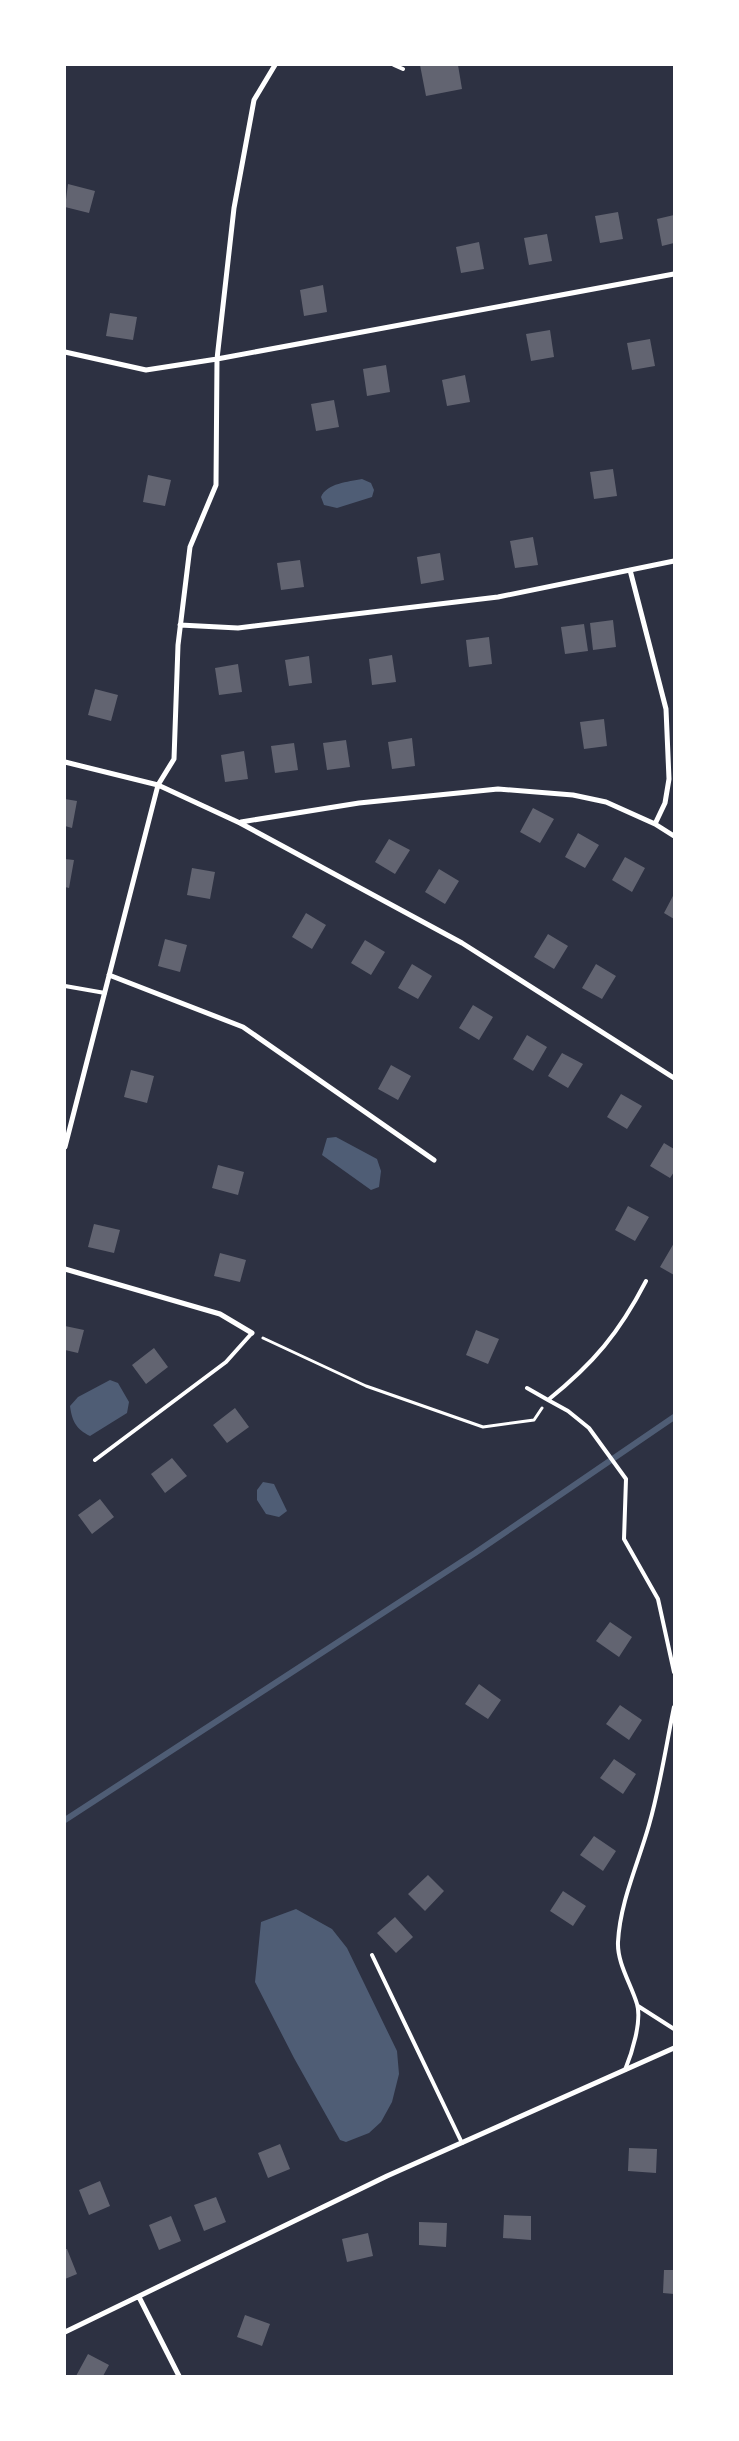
<svg xmlns="http://www.w3.org/2000/svg" width="739" height="2441" viewBox="0 0 739 2441" font-family="Montserrat,sans-serif">
<style>
.water{fill:#4f5d75}
.lines{fill:none;stroke-linecap:round;stroke-linejoin:round}
.stream{stroke:#4f5d75;stroke-width:6}
.building{fill:#626471}
.path{stroke:#fff;stroke-width:3}
.service{stroke:#fff;stroke-width:4}
.minor{stroke:#fff;stroke-width:5}
</style>
<rect width="100%" height="100%" fill="#2d3142"/>
<!-- water -->
<path class="water" d="M362,479L371,483L374,490L372,497L337,508L324,505L321,497C327,483 348,482 362,479Z
M336,1137L377,1159L381,1171L379,1187L371,1190L322,1155L327,1138Z
M110,1380L118,1383L129,1402L127,1413L90,1436C76,1429 72,1421 70,1406L78,1397Z
M263,1482L274,1484L287,1511L279,1517L266,1514L257,1500V1490Z
M296,1909L332,1929L347,1948L397,2051L399,2074L392,2102L381,2122L369,2133L346,2142L340,2140L294,2058L255,1982L261,1922Z"/>
<g class="lines">
<!-- stream -->
<path class="stream" d="M65,1820L475,1553L674,1417"/>
</g>
<!-- building -->
<path class="building" d="M420,65H458L462,89L426,96Z
M68,184L95,191L89,213L65,207Z
M618,212L623,239L600,243L595,216Z
M674,215V243L662,246L657,219Z
M547,234L552,261L529,265L524,238Z
M479,242L484,269L461,273L456,247Z
M323,285L327,312L304,316L300,290Z
M110,313L137,317L133,340L106,336Z
M550,330L554,357L531,361L526,334Z
M650,339L655,366L632,370L627,343Z
M386,365L390,392L367,396L363,369Z
M465,375L470,402L447,406L442,380Z
M334,400L339,427L316,431L311,404Z
M613,469L617,496L594,499L590,472Z
M148,475L171,480L165,506L143,502Z
M533,537L538,565L515,568L510,541Z
M440,553L444,580L421,584L417,557Z
M300,560L304,587L281,590L277,563Z
M613,620L616,647L593,650L590,623Z
M584,624L588,651L565,654L561,627Z
M489,637L492,664L469,667L466,640Z
M392,655L396,682L372,685L369,659Z
M309,656L312,683L289,686L285,660Z
M238,664L242,692L219,695L215,668Z
M95,689L118,695L111,721L88,715Z
M604,719L607,746L584,749L580,722Z
M412,738L415,766L392,769L388,742Z
M346,740L350,767L327,770L323,743Z
M294,743L298,770L275,773L271,746Z
M244,751L248,779L225,782L221,755Z
M65,799L77,801L72,828L65,826Z
M533,808L554,819L540,843L520,832Z
M578,833L599,845L585,868L565,857Z
M389,839L410,850L395,874L375,862Z
M625,857L645,868L632,892L612,880Z
M65,859L74,860L69,888L65,887Z
M192,868L215,872L210,899L187,895Z
M439,869L459,881L445,904L425,892Z
M674,894V919L664,913Z
M306,913L326,925L312,949L292,937Z
M548,934L568,946L554,969L534,957Z
M165,939L187,945L180,972L158,966Z
M365,940L385,952L371,975L351,963Z
M412,964L432,976L418,999L398,988Z
M596,964L616,976L602,999L582,988Z
M473,1005L493,1017L479,1040L459,1028Z
M527,1035L547,1047L533,1071L513,1059Z
M562,1053L583,1064L568,1088L548,1076Z
M391,1065L411,1076L398,1100L378,1089Z
M131,1070L154,1076L147,1103L124,1097Z
M621,1094L642,1106L627,1129L607,1117Z
M664,1143L674,1149V1172L670,1178L650,1166Z
M218,1165L244,1172L238,1195L212,1188Z
M628,1206L649,1217L635,1241L615,1230Z
M94,1224L120,1230L114,1253L88,1247Z
M674,1243V1275L660,1267Z
M220,1253L246,1260L240,1282L214,1276Z
M65,1326L84,1330L78,1353L65,1350Z
M476,1330L499,1339L488,1364L466,1355Z
M154,1348L168,1367L146,1384L132,1365Z
M235,1408L249,1427L227,1443L213,1425Z
M172,1458L187,1476L165,1493L151,1474Z
M100,1499L114,1517L92,1534L78,1515Z
M610,1622L632,1637L619,1657L596,1641Z
M479,1684L501,1700L488,1719L465,1704Z
M620,1705L642,1720L629,1740L606,1724Z
M614,1759L636,1774L623,1794L600,1778Z
M594,1836L616,1851L603,1871L580,1855Z
M428,1875L444,1891L425,1911L408,1894Z
M563,1891L586,1906L573,1926L550,1911Z
M395,1917L413,1937L396,1953L377,1933Z
M280,2144L290,2169L268,2178L258,2153Z
M629,2148L657,2149L656,2173L628,2171Z
M100,2181L110,2206L89,2215L79,2190Z
M216,2197L226,2222L204,2231L194,2205Z
M504,2215L531,2216V2240L503,2238Z
M171,2216L181,2241L159,2250L149,2225Z
M419,2222L447,2223L446,2247L419,2245Z
M368,2233L373,2256L347,2262L342,2239Z
M65,2249H67L77,2274L65,2279Z
M664,2270H674V2294L663,2293Z
M245,2315L270,2324L262,2346L237,2337Z
M88,2354L109,2365L103,2376H76Z"/>
<g class="lines">
<!-- path -->
<path class="path" d="M263,1338L366,1386L483,1427L534,1420L542,1408"/>
<!-- service -->
<path class="service" d="M394,65L403,69
M65,986L105,993
M527,1388L548,1400C594,1363 619,1333 646,1281
M548,1400L568,1411L589,1428L626,1479L624,1539L658,1599L674,1672
M95,1460L226,1362L252,1333
M372,1955L462,2143
M638,2006L674,2029
M625,2070C632,2053 642,2021 637,2004C631,1984 617,1963 618,1942C620,1902 638,1864 649,1825C660,1787 666,1746 674,1707"/>
<!-- minor -->
<path class="minor" d="M65,352L146,370L217,359L674,274
M630,570L666,709L669,779L665,803L655,824
M180,625L238,628L498,597L674,561
M65,762L158,785L240,823L462,943L674,1078
M241,822L359,803L498,789L573,795L606,802L655,824L674,836
M109,975L243,1027L434,1160
M65,1147L158,785L174,759L178,645L190,547L216,485L217,359L234,208L254,100L275,65
M65,1269L220,1314L252,1333
M139,2297L179,2376
M65,2332L387,2176L674,2048"/>
</g>
<!-- border -->
<rect width="739" height="2441" fill="none" stroke="#ffffff" stroke-width="132"/>
</svg>
